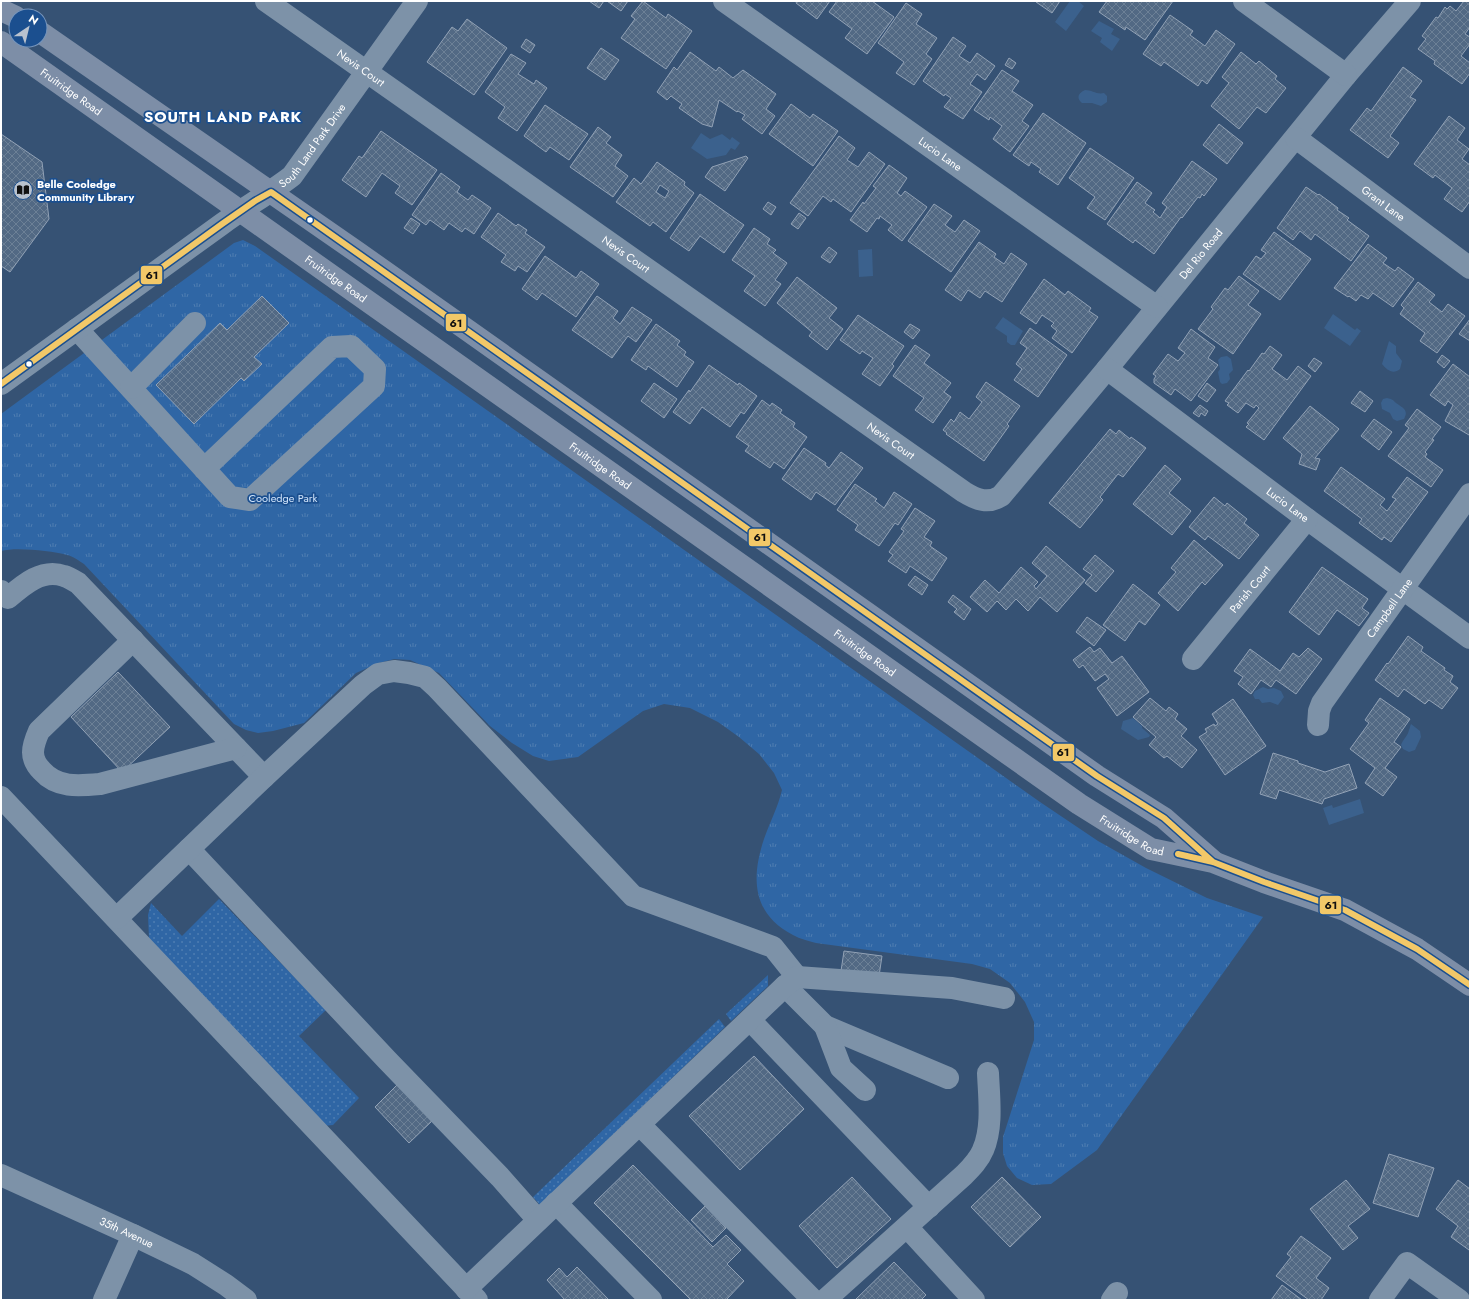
<svg xmlns="http://www.w3.org/2000/svg" width="1471" height="1301" viewBox="0 0 1471 1301" font-family="Jost,sans-serif">
<style>
.grass{fill:url(#grass-dots)}
.park{fill:url(#park-tufts)}
.water{fill:#3b618d}
.building{fill:url(#building-cross-hatch);stroke:#92a2b6;fill-rule:evenodd}
.lines{fill:none;stroke-linecap:round;stroke-linejoin:round}
.minor{stroke:#7d92a8;stroke-width:22}
.major{stroke:#7d8ea7;stroke-width:22}
.bus-1-casing{stroke:#1b4f8f;stroke-width:9}
.bus-1{stroke:#f2c868;stroke-width:6}
.bus-dot{fill:#fff;stroke:#1b4f8f;stroke-width:1.5}
.labels{text-anchor:middle;stroke-width:3.5;stroke-linejoin:round;paint-order:stroke}
.street-label{font-size:11px;fill:#fff;stroke:#1b4f8f}
.poi-label{font-size:11px;font-weight:bold;fill:#fff;stroke:#1b4f8f;text-anchor:start}
.park-label{font-size:11px;fill:#cfe3fa;stroke:#1b4f8f}
.district-label{font-size:15px;font-weight:bold;letter-spacing:1px;fill:#fff;stroke:#1b4f8f}
.line-badge{stroke:#1b4f8f;stroke-width:1.5}
.pale-badge-label{font-size:11px;text-anchor:middle;font-weight:bold;fill:#111}
</style>
<defs>
<pattern id="grass-dots" width="8" height="8" patternUnits="userSpaceOnUse"><rect width="8" height="8" fill="#2f66a5"/><path d="M2 2h.1M6 6h.1" fill="none" stroke="#4e7db2" stroke-width="1.8" stroke-linecap="round"/></pattern>
<pattern id="park-tufts" width="24" height="20" patternUnits="userSpaceOnUse"><rect width="24" height="20" fill="#2f66a5"/><path d="M3 7l-1-3M5 7V3M7 7l1-3M15 17l-1-3M17 17v-4M19 17l1-3" fill="none" stroke="#4e7db2"/></pattern>
<pattern id="building-cross-hatch" width="8" height="8" patternUnits="userSpaceOnUse"><rect width="8" height="8" fill="#526984"/><path d="M0 0l8 8M0 8l8-8" fill="none" stroke="#6c8096"/></pattern>
</defs>
<rect width="100%" height="100%" fill="#365274"/>
<!-- grass -->
<path class="grass" d="M219,899L326,1010L299,1036L359,1098L333,1125L323,1126L149,939L148,915L151,903L182,936Z
M768,975V986L731,1021L726,1014Z
M719,1019L725,1027L540,1205L533,1197Z"/>
<!-- park -->
<path class="park" d="M243,240L255,246L1040,802L1098,841L1146,868L1207,898L1263,917L1097,1150L1051,1184L1032,1185L1017,1178L1007,1166L1003,1153V1137L1034,1040V1022L1025,1002L1010,983L990,969L972,964L816,943C809,941 800,939 793,935C752,914 751,878 764,839C770,822 778,807 782,790L774,773L759,754L739,737L718,722L690,708L664,704L643,711L578,757L549,761L533,756L512,743L490,726L439,673L410,660L394,659L379,663L356,673L304,723L273,731L258,733L246,730L234,724L84,564C79,561 73,556 67,555C51,551 17,547 1,551V414L234,243Z"/>
<!-- water -->
<path class="water" d="M1070,1H1078L1084,6L1066,31L1055,22Z
M1099,21L1114,29L1111,34L1120,39L1112,51L1100,42L1102,38L1091,31Z
M1085,90C1092,90 1097,95 1104,93L1107,96V102L1101,106L1092,103H1082C1076,98 1078,93 1085,90Z
M701,133L710,139L722,134L730,140L732,137L740,143L735,150L731,148L726,155L707,159L691,148Z
M872,249L873,276L859,277L858,250Z
M1333,314L1355,330L1357,328L1361,331L1350,346L1324,328Z
M1003,317L1023,331L1015,345H1011L1007,342V336L995,328Z
M1389,341L1396,346V353L1402,361L1400,369C1393,375 1387,370 1382,364Z
M1227,356L1231,359L1233,370L1229,374L1230,379L1227,383L1222,384L1220,382L1218,372L1220,369L1218,360L1221,357Z
M1387,398C1392,399 1393,400 1396,403C1403,408 1409,410 1404,419L1397,421L1393,419L1390,413L1382,409L1381,403L1383,399Z
M1263,687L1268,689L1274,688L1281,691L1284,697L1278,705L1270,702L1262,703L1259,699H1255L1253,695L1255,691Z
M1133,718L1142,726V728L1150,735L1149,737L1138,740L1121,729L1123,721Z
M1411,724L1420,731L1421,737L1415,750L1409,752L1403,749L1401,745C1403,739 1408,736 1409,730C1410,728 1410,726 1411,724Z
M1360,799L1364,813L1329,825L1323,808L1332,805L1333,808Z"/>
<!-- building -->
<path class="building" d="M589,1H604L599,8Z
M607,1H628L621,11Z
M643,1L666,18L668,14L692,31L666,69L621,38L635,19L631,16Z
M797,1H830L817,19L796,3Z
M837,1H872L894,17L867,54L845,38L852,29L829,12Z
M1037,1H1060L1052,13L1036,2Z
M1107,1H1173L1145,40L1126,27L1125,30L1099,12Z
M1464,1H1470V27L1465,34L1470,37V44L1461,56L1470,63V73L1462,84L1434,64L1435,61L1418,49L1426,39L1422,36L1436,17L1438,18L1445,7L1447,9L1450,6L1456,11Z
M906,3L922,14L916,24L937,38L926,54L932,59L914,85L896,73L904,62L878,43Z
M1170,15L1193,31L1190,35L1205,46L1216,30L1235,44L1207,84L1202,80L1198,86L1164,62L1161,66L1143,54Z
M467,19L507,48L474,95L427,62L452,27L458,31Z
M953,37L966,46L959,56L970,63L977,53L995,66L985,80L977,74L970,84L982,92L963,119L944,107L951,98L945,94L944,96L923,81Z
M526,39L535,45L530,53L521,47Z
M601,48L619,60L605,80L587,68Z
M690,52L716,71L719,67L733,78L743,70L776,94L766,109L775,116L762,134L742,119L745,115L738,111L737,112L719,100L712,127L702,124L679,108L682,104L671,96L667,100L657,92L674,67L677,70Z
M1241,52L1256,64L1259,61L1277,76L1275,79L1286,88L1266,113L1257,107L1239,129L1211,106L1229,83L1222,77Z
M511,54L526,63L518,74L534,84L536,80L547,88L517,131L498,118L505,107L485,92Z
M1009,58L1016,63L1012,69L1005,65Z
M1403,67L1422,81L1410,97L1416,100L1390,136L1399,143L1388,158L1350,130L1367,108L1371,111Z
M1002,70L1019,81L1012,91L1033,105L1022,121L1029,126L1010,152L993,139L1002,126L990,117L989,120L974,110Z
M791,104L810,118L813,114L838,131L813,166L769,134Z
M545,105L588,134L569,160L550,147L546,152L524,136Z
M1043,113L1086,143L1058,185L1039,172L1041,169L1031,162L1029,166L1013,155Z
M1449,116L1465,128L1457,140L1469,149L1462,159L1470,165V201L1462,212L1444,199L1452,188L1435,175L1433,178L1414,164Z
M1219,124L1243,143L1227,164L1203,145Z
M598,127L611,137L606,143L622,155L615,166L628,176L613,197L570,167Z
M381,131L437,170L412,205L395,193L400,186L382,173L366,197L342,180L359,156L362,158Z
M1,134L42,162L49,219L10,272L1,266Z
M839,136L855,148L847,160L858,167L869,152L885,164L851,212L833,199L831,202L823,196L808,216L790,203Z
M1090,148L1134,178L1105,220L1087,208L1095,197L1069,178Z
M746,156L748,158L725,191L705,177L712,167Z
M1192,161L1217,179L1204,196L1202,194L1200,198L1198,197L1182,218L1181,217L1154,254L1135,240L1133,243L1107,224L1137,182L1152,193L1145,203L1155,210L1153,212L1160,218L1167,207L1162,203Z
M657,162L685,182L684,185L694,193L666,232L653,222L650,226L616,202L634,178L641,184ZM660,185L669,191L665,198L656,192Z
M889,165L907,178L897,193L901,196L905,191L927,207L902,241L888,230L892,225L880,216L879,219L877,218L867,232L850,220L863,202L864,204L876,188L873,186Z
M441,173L460,187L457,192L468,200L472,195L491,208L474,234L465,228L462,232L449,223L444,230L430,220L426,225L412,215Z
M1306,187L1318,195L1319,194L1338,208L1337,210L1349,218L1347,220L1369,236L1351,261L1315,234L1311,240L1300,231L1293,240L1277,228Z
M700,194L744,225L724,253L700,236L689,251L670,238Z
M768,202L776,207L771,215L763,209Z
M934,204L952,216L945,225L955,232L964,220L980,231L951,272L908,241Z
M498,213L516,226L518,224L527,230L525,233L545,247L527,272L518,266L515,271L501,262L506,255L481,237Z
M799,213L806,218L798,229L791,224Z
M411,218L420,224L413,234L404,228Z
M754,228L770,239L767,244L776,250L773,253L787,263L775,280L781,284L765,306L744,291L755,276L732,260Z
M1274,232L1311,259L1280,300L1243,274L1256,256L1261,259L1266,253L1261,250Z
M979,242L996,254L994,257L1004,264L1011,253L1027,264L1002,302L985,291L980,298L968,290L961,301L945,290Z
M1368,244L1387,258L1383,263L1395,271L1398,267L1414,279L1393,307L1373,293L1368,299L1361,295L1356,301L1349,296L1348,297L1334,288Z
M829,247L837,253L830,263L821,257Z
M545,256L576,278L581,271L599,284L576,317L542,293L537,300L522,289Z
M1239,276L1259,291L1248,305L1261,314L1233,354L1198,329L1213,309L1211,307L1225,288L1228,290Z
M797,277L837,308L829,318L843,329L827,350L809,336L812,332L777,303Z
M1044,279L1065,295L1068,291L1091,308L1089,311L1098,317L1072,353L1052,338L1057,331L1051,326L1054,323L1042,315L1036,324L1020,313Z
M1418,282L1435,295L1429,302L1442,312L1448,304L1465,316L1437,353L1420,341L1425,333L1400,314L1404,308L1401,305Z
M262,296L289,323L254,357L262,364L244,381L241,378L194,424L156,385L220,323L227,330Z
M597,296L618,311L613,318L620,324L632,307L652,320L636,342L628,336L612,358L572,330Z
M858,315L904,346L892,364L894,366L880,386L862,374L873,358L862,351L860,354L840,340Z
M1470,319V341L1459,334Z
M656,324L680,341L677,345L686,352L684,355L694,362L677,387L648,366L646,370L631,360Z
M910,324L920,330L913,339L904,332Z
M1030,328L1067,355L1038,397L1014,380L1022,369L1016,364L1027,348L1020,343Z
M1191,329L1215,347L1208,358L1218,365L1191,401L1175,389L1171,395L1154,383V379L1156,376L1153,374L1168,354L1178,361L1185,353L1178,348Z
M915,345L930,355L924,363L951,383L944,392L951,397L933,423L915,410L924,398L893,376Z
M1270,346L1282,355L1272,369L1287,380L1298,366L1311,376L1264,440L1246,427L1249,424L1247,423L1259,408L1256,405L1254,408L1246,403L1238,413L1227,405L1229,403L1225,401L1248,370L1249,371L1262,353L1264,354Z
M1442,355L1450,361L1444,368L1437,362Z
M1314,358L1322,363L1315,372L1308,366Z
M1453,364L1470,377V433L1469,435L1445,421L1453,405L1448,401L1445,406L1430,395Z
M709,365L738,385L739,383L757,396L744,414L741,412L730,427L702,407L690,424L673,412L689,390L690,392Z
M986,382L1020,406L1007,424L1009,426L984,461L946,434L947,433L943,430L951,419L954,422L960,412L969,419L982,402L976,397Z
M654,383L677,399L664,418L641,401Z
M1207,383L1216,390L1207,402L1198,396Z
M1360,391L1373,401L1365,412L1351,403Z
M762,400L770,406L772,403L782,410L780,413L795,423L793,427L807,437L784,469L774,462L770,468L745,451L749,446L736,437Z
M1200,405L1208,411L1205,416L1201,413L1199,417L1193,413Z
M1310,406L1339,429L1315,458L1320,459L1316,470L1299,464L1302,454L1283,438Z
M1417,409L1441,427L1432,439L1434,440L1425,452L1427,454L1425,457L1443,470L1431,487L1388,456L1409,428L1405,425Z
M1374,419L1392,432L1379,450L1361,436Z
M1110,429L1116,434L1119,430L1130,439L1131,437L1146,448L1123,477L1118,474L1100,497L1103,500L1080,528L1049,503Z
M804,448L826,463L825,465L829,468L841,452L863,468L835,505L816,492L811,500L782,479Z
M1165,465L1181,479L1169,493L1191,511L1172,535L1133,504Z
M1341,467L1385,499L1380,505L1387,511L1396,499L1392,497L1407,477L1428,492L1391,542L1384,537L1382,540L1359,523L1362,519L1324,491Z
M855,484L877,499L875,501L884,508L894,492L912,504L898,525L895,523L879,546L855,530L858,525L837,510Z
M1214,497L1225,506L1227,503L1247,519L1244,523L1259,535L1239,559L1208,536L1205,540L1189,527Z
M915,508L935,521L924,537L932,542L930,546L947,558L932,581L910,566L906,573L888,561L893,555L889,552L904,531L901,529Z
M1194,540L1223,565L1205,585L1202,582L1178,611L1158,593L1176,572L1171,568Z
M1046,546L1085,580L1057,612L1040,597L1028,611L1016,599L1006,610L997,601L987,612L970,597L985,580L999,593L1021,567L1038,582L1034,586L1036,589L1047,576L1032,563Z
M1095,555L1114,571L1096,592L1085,583L1092,575L1083,569Z
M1322,567L1368,599L1362,608L1369,613L1359,626L1337,610L1319,635L1289,612Z
M915,576L928,585L922,595L908,585Z
M1133,584L1160,605L1145,625L1139,621L1125,641L1103,625Z
M953,595L971,609L964,620L954,612L957,609L948,602Z
M1087,617L1106,630L1094,646L1076,632Z
M1408,636L1423,647L1421,651L1445,668L1444,670L1453,676L1450,682L1458,688L1442,709L1429,700L1425,704L1404,689L1398,697L1375,680L1387,663L1388,664Z
M1090,647L1094,652L1100,648L1112,663L1122,656L1149,692L1117,716L1097,688L1109,679L1105,674L1095,681L1083,665L1079,668L1073,660Z
M1308,648L1322,659L1296,694L1276,680L1271,687L1261,680L1251,694L1238,684L1243,677L1234,671L1250,649L1280,671L1293,653L1299,657Z
M118,672L170,727L122,772L71,717Z
M1150,698L1166,711L1169,707L1178,714L1175,719L1187,729L1181,736L1197,750L1182,768L1167,756L1164,758L1149,745L1156,737L1133,717Z
M1380,698L1410,719L1394,742L1401,747L1385,768L1397,777L1383,796L1365,783L1375,768L1350,749L1369,723L1365,720Z
M1233,699L1266,746L1225,775L1199,737L1207,732L1205,729L1214,724L1215,726L1218,724L1212,714Z
M1273,753L1298,761V763L1325,772L1349,764L1357,788L1324,799L1322,804L1279,790L1276,799L1260,794Z
M844,951L882,956L879,976L841,971Z
M754,1056L804,1109L740,1170L689,1116Z
M398,1084L432,1121L409,1143L375,1107Z
M1389,1154L1434,1168L1418,1217L1373,1203Z
M633,1165L713,1247L726,1235L741,1250L727,1264L744,1281L726,1300H691L594,1203Z
M852,1177L891,1219L837,1268L799,1226Z
M1002,1177L1041,1217L1010,1247L971,1207Z
M1346,1180L1370,1209L1348,1226L1358,1238L1343,1250L1310,1209Z
M1458,1180L1470,1189V1249L1469,1250L1451,1237L1458,1226L1436,1209Z
M705,1206L726,1228L712,1242L691,1220Z
M1301,1236L1331,1258L1316,1278L1329,1288L1321,1300H1309L1276,1276L1291,1257L1287,1254Z
M894,1262L926,1295L921,1300H855Z
M577,1267L609,1300H565L547,1280L559,1268L567,1277Z
M1282,1285L1302,1300H1271Z"/>
<g class="lines">
<!-- minor -->
<g class="minor">
<path id="s1" d="M266,1L964,492C977,500 988,504 1001,496L1107,369L1346,75L1410,1"/>
<path id="s2" d="M724,1L1157,307"/>
<path d="M1244,1L1346,75"/>
<path id="s3" d="M1296,138L1470,268"/>
<path d="M77,329L230,497L250,500L374,386L375,369L351,346L332,347L204,469"/>
<path id="s4" d="M1107,369L1307,519L1470,638"/>
<path id="s5" d="M1,384L222,224C245,207 270,193 292,176L417,1"/>
<path d="M131,388L195,323"/>
<path d="M1,591L8,598C23,585 42,568 64,576C68,577 73,580 78,583L264,777"/>
<path d="M133,640L39,731C32,747 29,758 42,771C57,788 78,786 100,784L236,748"/>
<path id="s6" d="M1193,659L1307,519"/>
<path id="s7" d="M1318,725L1319,711L1322,703L1470,494"/>
<path d="M1,797L477,1300"/>
<path d="M189,849L387,1060L500,1177L538,1220"/>
<path d="M117,918L264,777L363,685L378,674L394,671L409,673L425,677L437,688L633,896L773,947L797,977"/>
<path d="M785,986L825,1026L948,1078"/>
<path d="M750,1020L929,1207"/>
<path d="M825,1026L841,1068L865,1090"/>
<path d="M640,1125L813,1300"/>
<path id="s8" d="M1,1175L133,1235L193,1264L226,1285L246,1300"/>
<path d="M556,1203L651,1300"/>
<path d="M907,1227L974,1300"/>
<path d="M466,1289L785,986L797,977L952,988L1004,998"/>
<path d="M104,1300L133,1235"/>
<path d="M825,1300L964,1175C971,1168 979,1160 983,1150C993,1127 989,1098 988,1073"/>
<path d="M1112,1300L1117,1293"/>
<path d="M1380,1300L1407,1263L1459,1300"/>
</g>
<!-- major -->
<g class="major">
<path d="M1,10L16,17"/>
<path d="M40,32L357,252L1097,776L1164,818L1213,861"/>
<path id="s9" d="M1,42L1079,804L1151,849L1213,862L1264,882L1345,910L1417,949L1470,985"/>
</g>
<!-- bus-1 casing -->
<g class="bus-1-casing">
<path id="bus-1" d="M1,384L222,224L255,201L271,192L1097,776L1164,818L1213,862
M1178,854L1213,862L1264,882L1345,910L1417,949L1470,985"/>
</g>
<!-- bus-1 -->
<use href="#bus-1" class="bus-1"/>
</g>
<!-- icons -->
<defs>
<g id="library-disc" transform="scale(1)"><circle r="9.5" fill="#b9c2ce" stroke="#1b4f8f"/><path d="M-6-4Q-3-5.5-.7-3.5V5Q-3 3-6 4ZM6-4Q3-5.5 .7-3.5V5Q3 3 6 4Z" fill="#111"/></g>
</defs>
<g fill-rule="evenodd">
<use href="#library-disc" x="23" y="190"/>
</g>
<!-- markers -->
<g class="bus-dot">
<circle cx="310" cy="220" r="3.5"/>
<circle cx="29" cy="364" r="3.5"/>
</g>
<g class="labels">
<!-- street labels -->
<g class="street-label">
<text dy="4" stroke="none"><textPath href="#s1" startOffset="116">Nevis Court</textPath></text>
<text dy="4" stroke="none"><textPath href="#s9" startOffset="86">Fruitridge Road</textPath></text>
<text dy="4" stroke="none"><textPath href="#s5" startOffset="394">South Land Park Drive</textPath></text>
<text dy="4" stroke="none"><textPath href="#s2" startOffset="265">Lucio Lane</textPath></text>
<text dy="4" stroke="none"><textPath href="#s3" startOffset="109">Grant Lane</textPath></text>
<text dy="4" stroke="none"><textPath href="#s1" startOffset="1207">Del Rio Road</textPath></text>
<text dy="4" stroke="none"><textPath href="#s1" startOffset="440">Nevis Court</textPath></text>
<text dy="4" stroke="none"><textPath href="#s9" startOffset="410">Fruitridge Road</textPath></text>
<text dy="4" stroke="none"><textPath href="#s1" startOffset="764">Nevis Court</textPath></text>
<text dy="4" stroke="none"><textPath href="#s9" startOffset="734">Fruitridge Road</textPath></text>
<text dy="4" stroke="none"><textPath href="#s4" startOffset="226">Lucio Lane</textPath></text>
<text dy="4" stroke="none"><textPath href="#s6" startOffset="90">Parish Court</textPath></text>
<text dy="4" stroke="none"><textPath href="#s7" startOffset="139">Campbell Lane</textPath></text>
<text dy="4" stroke="none"><textPath href="#s9" startOffset="1058">Fruitridge Road</textPath></text>
<text dy="4" stroke="none"><textPath href="#s9" startOffset="1382">Fruitridge Road</textPath></text>
<text dy="4" stroke="none"><textPath href="#s8" startOffset="138">35th Avenue</textPath></text>
</g>
<!-- poi labels -->
<g class="poi-label">
<text x="37" y="188">Belle Cooledge<tspan x="37" dy="13">Community Library</tspan></text>
</g>
<!-- park labels -->
<g class="park-label">
<text x="283" y="502">Cooledge Park</text>
</g>
<!-- district labels -->
<g class="district-label">
<text x="223" y="122">SOUTH LAND PARK</text>
</g>
</g>
<g class="line-badge">
<rect x="140" y="265" width="23" height="20" rx="4" fill="#f2c868"/>
<rect x="445" y="313" width="22" height="19" rx="4" fill="#f2c868"/>
<rect x="748" y="528" width="23" height="19" rx="4" fill="#f2c868"/>
<rect x="1052" y="743" width="23" height="19" rx="4" fill="#f2c868"/>
<rect x="1319" y="895" width="23" height="20" rx="4" fill="#f2c868"/>
</g>
<g class="pale-badge-label">
<text x="152" y="279">61</text>
<text x="456" y="327">61</text>
<text x="760" y="541">61</text>
<text x="1063" y="756">61</text>
<text x="1331" y="909">61</text>
</g>
<!-- border -->
<rect width="1471" height="1301" fill="none" stroke="#ffffff" stroke-width="4"/>
<!-- north arrow -->
<g transform="translate(28 28) rotate(35)"><circle r="19" fill="#1b4f8f" stroke="#7695bc"/>
<path d="M0-3L7 15L0 10L-7 15Z" fill="#b9c2ce"/>
<text y="-6" font-size="11" font-weight="bold" text-anchor="middle" fill="#ffffff">N</text>
</g>
</svg>
